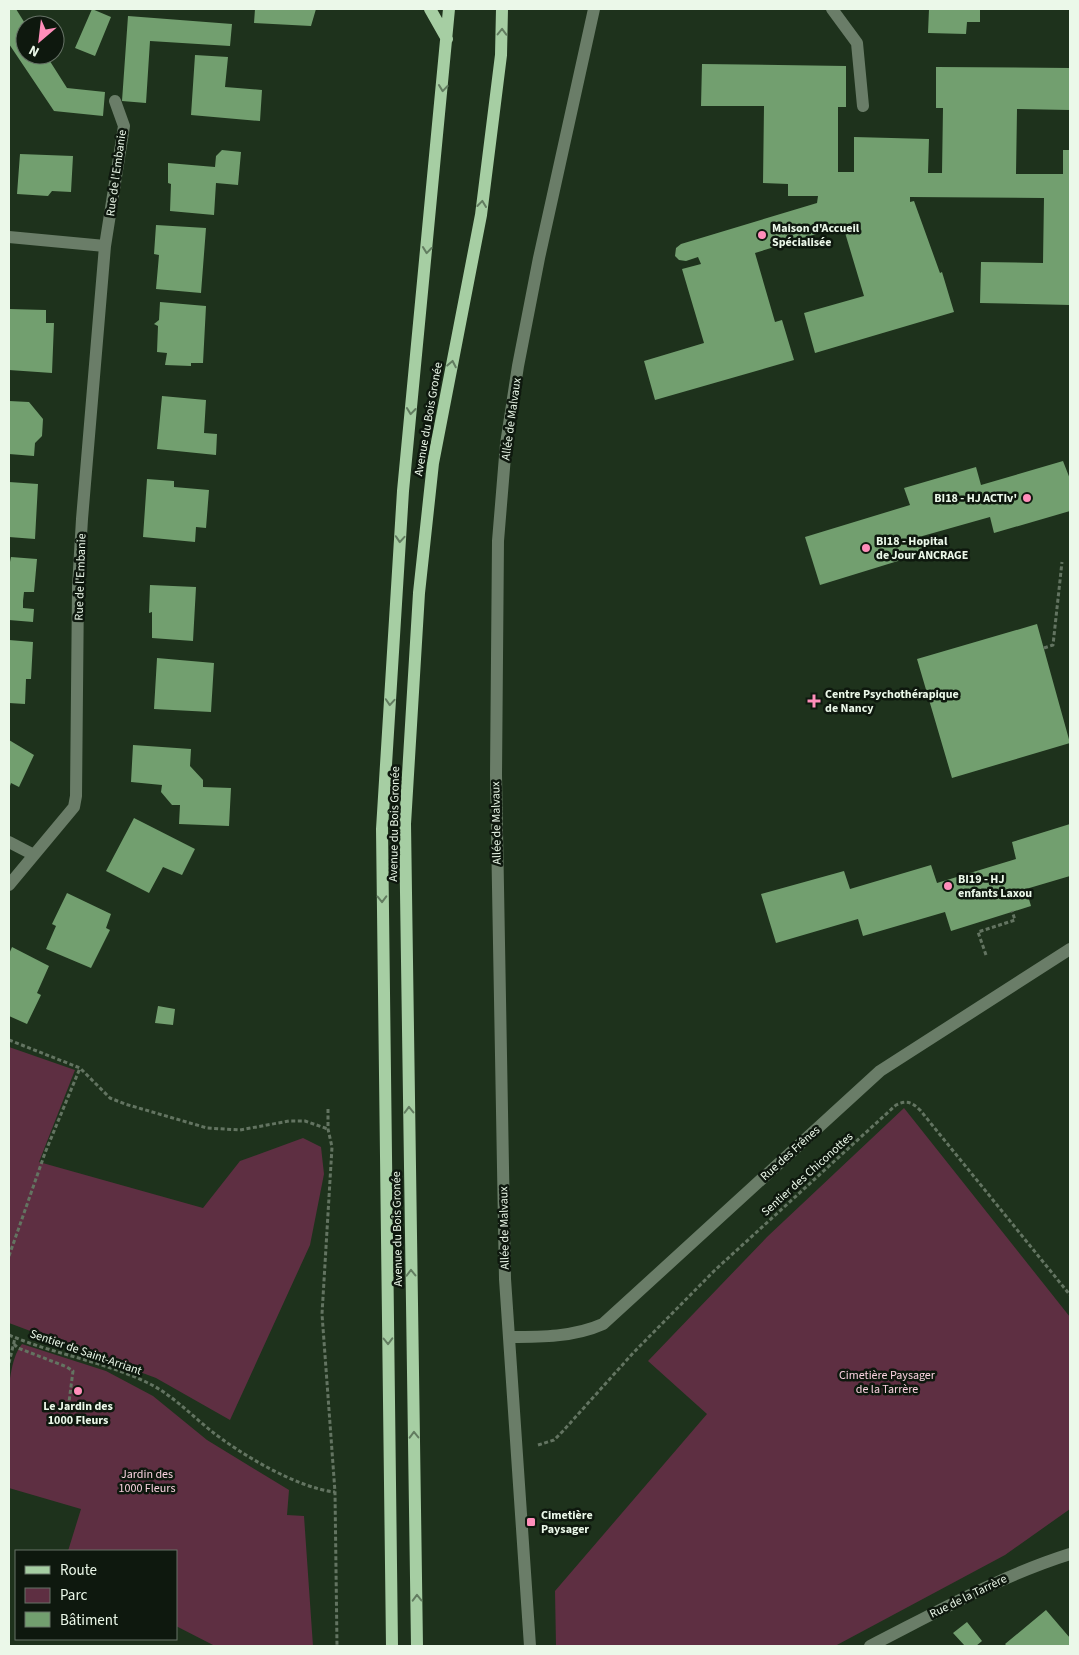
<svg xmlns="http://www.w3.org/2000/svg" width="1079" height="1655" viewBox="0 0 1079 1655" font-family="'Source Sans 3',sans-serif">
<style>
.green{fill:#5e2f42}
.building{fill:#729f6f}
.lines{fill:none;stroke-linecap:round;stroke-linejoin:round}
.path{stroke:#637461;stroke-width:3;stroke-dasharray:4 2.5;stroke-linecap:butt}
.minor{stroke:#6a7d68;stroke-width:12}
.major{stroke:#a6cea3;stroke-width:12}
.oneway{stroke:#627c60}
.poi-dot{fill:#ff8eba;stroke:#0e180e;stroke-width:2}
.labels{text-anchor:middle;stroke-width:5;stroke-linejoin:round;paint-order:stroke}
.street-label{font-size:12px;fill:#ebf8e9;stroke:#0e180e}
.poi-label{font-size:12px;font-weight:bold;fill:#ebf8e9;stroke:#0e180e;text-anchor:start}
.park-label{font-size:12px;fill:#f9d2df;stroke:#0e180e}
</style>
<rect width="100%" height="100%" fill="#1e321c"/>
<!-- green -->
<path class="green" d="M9,1047L75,1070L39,1162L203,1208L240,1161L303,1138L321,1147L324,1174L310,1245L230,1420L156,1378L9,1323Z
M904,1108L1070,1317V1509L1005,1555L835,1646H556L555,1591L707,1414L648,1361L767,1237Z
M22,1344L106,1371L153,1396L207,1440L289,1490L287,1515L304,1516L313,1646H215L176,1626V1551H68L81,1509L9,1488C9,1453 1,1369 22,1344Z"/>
<!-- building -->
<path class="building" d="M9,9H16L26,25L25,55H46L67,88L105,92L103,116L54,111L9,44Z
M92,9L111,17L95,56L75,48Z
M255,9H316L311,26L254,23Z
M929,9H980V22H967L966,34L928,33Z
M128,16L232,24L230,46L150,41L146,103L122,101Z
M195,55L228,57L225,87L262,90L260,121L191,115Z
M702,64L846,66V107H838V172H854V137L929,139L928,173H942L943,108H936V67L1070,68V110L1017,109L1016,174H1063V150H1070V305L980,303L981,262L1043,263L1044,198L910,197V202L914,201L940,273L942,272L954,312L815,353L804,313L864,296L843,226L755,253L775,322L782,320L794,360L655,400L644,361L704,343L682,269L701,264L698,257L686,261L679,260L675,256L676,248L681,244L817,203L818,196H788V184L763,183L764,106H701Z
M222,150L241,152L238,185L216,183L214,215L170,211L171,184L168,183V163L215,167L216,156Z
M20,154L73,156L71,192L52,191L48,196L17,194Z
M156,225L206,228L201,293L156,289L159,255L154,254Z
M160,302L206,306L203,363H191V366L165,365L167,353L157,352L158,326L154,324L159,320Z
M9,309L46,310V323H54L52,373L9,370Z
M162,396L206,400L204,433L217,434L216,455L157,449Z
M9,401L29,402L43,419L42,436L35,443L34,456L9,454Z
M1063,461L1070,479V511L994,533L990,517L919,537L924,553L820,585L805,537L910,505L904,488L976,467L981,485Z
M147,479L174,481V487L209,490L206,528L196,527L195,542L143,537Z
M9,482L38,484L35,539L9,537Z
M11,557L37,559L34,592H24L23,601V608L34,609L33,622L9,620V567Z
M150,585L196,587L193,641L152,638V612L149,613Z
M1037,624L1070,743L952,778L917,659Z
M9,640L33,642L31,679H26L25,704L9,703Z
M157,658L214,663L211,712L154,709Z
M9,740L34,755L19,787L11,783L9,789Z
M133,745L191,749L190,766L203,780V787L231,788L229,826L179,824L180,805H172L161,792L162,785L131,782Z
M134,818L195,849L182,875L163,867L149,893L106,871Z
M1070,824V876L1026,889L1031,906L951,931L945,912L863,936L858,919L776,943L761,894L844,871L850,889L931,865L937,883L1016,859L1012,842Z
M67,893L111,914L106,928L110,930L91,968L46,949L56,926L52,924Z
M12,947L49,966L37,993L41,995L27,1024L9,1016V954Z
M158,1006L175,1009L173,1025L155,1023Z
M1046,1610L1070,1638V1646H1007L1005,1644Z
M967,1622L982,1641L976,1646H965L953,1633Z"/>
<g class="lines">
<!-- path -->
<path class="path" d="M1044,648L1053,645L1062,562
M986,955L978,932L1015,920L1012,911
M9,1040L80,1068L110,1098L125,1104L207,1128L240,1130L289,1121H305L328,1129
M328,1109V1129L332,1147L322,1314L335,1492L337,1646
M9,1256L45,1153L80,1068
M9,1335C53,1354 102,1361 146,1382C170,1393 189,1413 210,1430C240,1454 297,1488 335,1492
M14,1344L18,1348L67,1367L73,1371L69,1402
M9,1363L15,1338
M538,1445L554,1440L563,1431L634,1352L715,1270L896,1105C906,1100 912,1102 920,1110L1070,1295"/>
<!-- minor -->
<path class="minor" d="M832,9L857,43L863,106
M9,237L105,246
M9,842L34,855
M9,885L74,807L76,796L78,587L82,519L105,246L124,126L115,101
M510,1337C541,1337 574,1337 603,1324L880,1071L1070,949
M530,1646L505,1279L496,775L498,541L506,444L518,366L539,258L594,9
M870,1646C935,1613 1000,1576 1070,1554"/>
<!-- major -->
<path class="major" d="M430,9L447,39
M392,1646L382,829L403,491L449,9
M417,1646L405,824L419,593L433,463L481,215L501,55L502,9"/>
</g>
<!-- one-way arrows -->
<defs><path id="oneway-chevron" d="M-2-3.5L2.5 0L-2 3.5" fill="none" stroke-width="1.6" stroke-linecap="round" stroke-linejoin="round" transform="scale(1.25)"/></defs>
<g class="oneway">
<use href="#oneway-chevron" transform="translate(502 32) rotate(-89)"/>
<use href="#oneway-chevron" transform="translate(443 88) rotate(96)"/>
<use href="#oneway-chevron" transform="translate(482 204) rotate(-83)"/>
<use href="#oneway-chevron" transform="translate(427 250) rotate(96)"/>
<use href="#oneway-chevron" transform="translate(452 364) rotate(-79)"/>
<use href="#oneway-chevron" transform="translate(411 411) rotate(96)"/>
<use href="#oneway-chevron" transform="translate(400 539) rotate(94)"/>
<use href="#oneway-chevron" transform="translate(390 702) rotate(94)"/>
<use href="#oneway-chevron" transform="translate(382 899) rotate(89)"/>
<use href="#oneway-chevron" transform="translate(409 1110) rotate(-91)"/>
<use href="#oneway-chevron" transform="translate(411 1273) rotate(-91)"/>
<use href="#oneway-chevron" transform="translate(388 1341) rotate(89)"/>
<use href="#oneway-chevron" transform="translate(414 1435) rotate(-91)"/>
<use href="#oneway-chevron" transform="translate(417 1598) rotate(-91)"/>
</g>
<!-- markers -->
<g class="poi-dot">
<circle cx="762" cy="235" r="5"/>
<circle cx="1027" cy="498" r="5"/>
<circle cx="866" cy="548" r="5"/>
<path d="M811.5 693.5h5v5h5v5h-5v5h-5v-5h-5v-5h5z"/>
<circle cx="948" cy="886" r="5"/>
<circle cx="78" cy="1391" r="5"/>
<rect x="526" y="1517" width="10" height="10" rx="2.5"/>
</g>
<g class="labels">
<!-- street labels -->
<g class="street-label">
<text transform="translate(116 173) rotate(-82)" y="4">Rue de l'Embanie</text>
<text transform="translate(428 419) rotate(-80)" y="4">Avenue du Bois Gronée</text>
<text transform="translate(511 419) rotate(-82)" y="4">Allée de Malvaux</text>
<text transform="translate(80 577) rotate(-88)" y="4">Rue de l'Embanie</text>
<text transform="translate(496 823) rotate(-91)" y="4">Allée de Malvaux</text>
<text transform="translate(394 824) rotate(-89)" y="4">Avenue du Bois Gronée</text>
<text transform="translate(790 1153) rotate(-42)" y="4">Rue des Frênes</text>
<text transform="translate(807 1174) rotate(-42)" y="4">Sentier des Chiconottes</text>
<text transform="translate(504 1228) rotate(-91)" y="4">Allée de Malvaux</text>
<text transform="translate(397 1229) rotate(-91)" y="4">Avenue du Bois Gronée</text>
<text transform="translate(86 1352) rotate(19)" y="4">Sentier de Saint-Arriant</text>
<text transform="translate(968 1596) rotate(-26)" y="4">Rue de la Tarrère</text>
</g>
<!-- poi labels -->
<g class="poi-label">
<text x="772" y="232">Maison d'Accueil<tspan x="772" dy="14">Spécialisée</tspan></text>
<text x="1017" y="502" text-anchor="end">BI18 - HJ ACTIv'</text>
<text x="876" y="545">BI18 - Hopital<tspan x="876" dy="14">de Jour ANCRAGE</tspan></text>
<text x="825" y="698">Centre Psychothérapique<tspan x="825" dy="14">de Nancy</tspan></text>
<text x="958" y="883">BI19 - HJ<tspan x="958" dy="14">enfants Laxou</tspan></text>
<text x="78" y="1410" text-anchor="middle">Le Jardin des<tspan x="78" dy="14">1000 Fleurs</tspan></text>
<text x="541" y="1519">Cimetière<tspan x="541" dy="14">Paysager</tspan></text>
</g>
<!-- park labels -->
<g class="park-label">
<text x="887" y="1379">Cimetière Paysager<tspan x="887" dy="14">de la Tarrère</tspan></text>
<text x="147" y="1478">Jardin des<tspan x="147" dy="14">1000 Fleurs</tspan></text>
</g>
</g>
<!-- border -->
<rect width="1079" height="1655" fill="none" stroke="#ebf8e9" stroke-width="20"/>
<!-- legend -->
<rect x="15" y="1550" width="162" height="90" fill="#0e180e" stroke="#667266"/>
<rect x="25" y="1566" width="25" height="8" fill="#a6cea3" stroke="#667266"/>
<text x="60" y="1575" font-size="15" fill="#ebf8e9">Route</text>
<rect x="25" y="1588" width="25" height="15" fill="#5e2f42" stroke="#667266"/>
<text x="60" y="1600" font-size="15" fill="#ebf8e9">Parc</text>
<rect x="25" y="1612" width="25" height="15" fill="#729f6f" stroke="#667266"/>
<text x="60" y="1625" font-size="15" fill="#ebf8e9">Bâtiment</text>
<!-- north arrow -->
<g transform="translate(40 40) rotate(208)"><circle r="24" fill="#0e180e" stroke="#667266"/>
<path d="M0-4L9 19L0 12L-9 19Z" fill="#ff8eba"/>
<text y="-8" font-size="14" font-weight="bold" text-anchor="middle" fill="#ebf8e9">N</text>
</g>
</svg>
